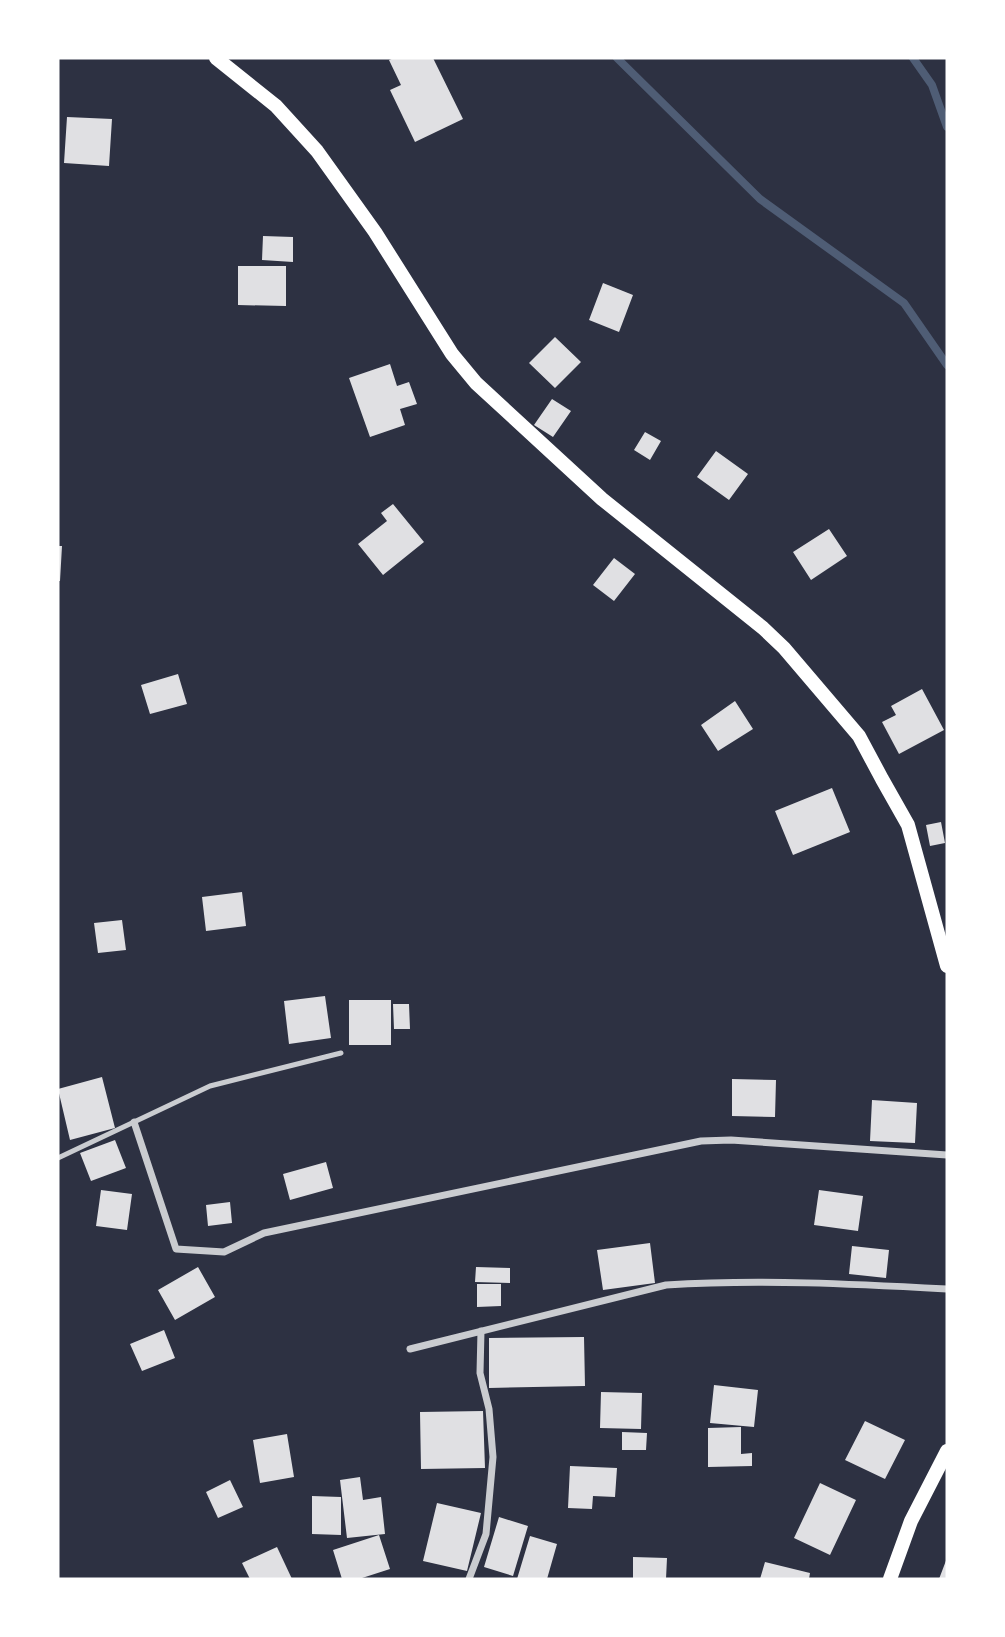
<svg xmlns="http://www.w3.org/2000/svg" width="1005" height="1637" viewBox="0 0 1005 1637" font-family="Commissioner,sans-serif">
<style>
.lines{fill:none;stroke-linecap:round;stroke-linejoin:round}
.stream{stroke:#4f5d75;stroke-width:8}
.building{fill:#e0e0e3}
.service{stroke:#caccd0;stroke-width:5}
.minor{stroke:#caccd0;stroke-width:7}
.secondary{stroke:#fff;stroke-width:14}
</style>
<rect width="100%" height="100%" fill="#2d3142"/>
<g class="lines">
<!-- stream -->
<path class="stream" d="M617,58L760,199L904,303L947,365
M913,58L932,85L947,127"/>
</g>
<!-- building -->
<path class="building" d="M394,58H433L463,119L415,142L390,90L401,85L389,60Z
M67,117L112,119L109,166L64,163Z
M263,236L293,237V262L262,260Z
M238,266H286V306L238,305Z
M603,283L633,295L619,332L589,320Z
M555,337L581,362L555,388L529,363Z
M390,364L397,386L409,382L417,404L400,409L405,425L370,437L349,378Z
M552,399L571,411L553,437L534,425Z
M645,432L661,441L650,460L634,450Z
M716,451L748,474L729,500L697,477Z
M393,504L424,542L383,575L358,544L387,521L381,513Z
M829,529L847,556L811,580L793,552Z
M58,546H62L60,581H58Z
M614,558L635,574L614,601L593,585Z
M178,674L187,704L150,714L141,685Z
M922,689L944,730L899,754L882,722L896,715L891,706Z
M735,701L753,729L718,751L701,725Z
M832,788L850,832L793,855L775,811Z
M941,822L945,843L930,846L926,825Z
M242,892L246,926L206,931L202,897Z
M122,920L126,950L98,953L94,923Z
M325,996L331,1038L289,1044L284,1001Z
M349,1000H391V1045H349Z
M393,1004H409L410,1029H394Z
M102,1077L115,1128L70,1140L58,1089Z
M732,1079L776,1080L775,1117L732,1116Z
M872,1100L917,1103L915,1143L870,1141Z
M115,1140L126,1168L91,1181L80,1153Z
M326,1162L333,1188L290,1200L283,1174Z
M101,1190L132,1194L127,1230L96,1226Z
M819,1190L863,1196L858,1231L814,1225Z
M230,1202L232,1223L208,1226L206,1205Z
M650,1243L655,1283L603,1290L597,1250Z
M852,1246L889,1250L886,1278L849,1274Z
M198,1267L215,1297L175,1320L158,1290Z
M476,1267L510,1268V1283L475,1282Z
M477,1284H501V1306L477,1307Z
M164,1330L175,1358L142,1371L130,1344Z
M584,1337L585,1386L489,1388V1338Z
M714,1385L758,1390L754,1427L710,1423Z
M601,1392L642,1393L641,1429L600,1428Z
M483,1411L485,1468L421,1469L420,1412Z
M865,1421L905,1440L885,1479L845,1460Z
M741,1427V1454L752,1453V1466L708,1467V1428Z
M622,1432L647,1433L646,1450H622Z
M287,1434L294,1477L260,1483L253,1440Z
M570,1466L617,1468L615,1497L593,1496L592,1509L568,1508Z
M360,1477L363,1500L381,1497L385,1534L347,1538L340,1480Z
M230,1480L243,1507L218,1518L206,1492Z
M820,1483L856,1500L830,1555L794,1538Z
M312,1496L341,1497V1535L312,1534Z
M437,1503L481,1513L467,1571L423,1561Z
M499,1517L528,1526L513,1576L484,1567Z
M379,1535L390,1569L359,1579H342L333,1550Z
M530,1536L557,1544L547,1579H517Z
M277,1547L292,1579H250L242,1563Z
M633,1557L667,1558L666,1579H633Z
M947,1558V1579H939Z
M765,1562L810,1573L809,1579H760Z"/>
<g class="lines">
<!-- service -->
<path class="service" d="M58,1158L210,1086L341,1053"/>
<!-- minor -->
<path class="minor" d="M134,1122L176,1249L224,1252L264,1233L701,1141L731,1140L947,1155
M410,1349L666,1285C760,1279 854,1284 947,1289
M469,1579L486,1534L493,1457L489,1409L480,1373L481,1331"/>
<!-- secondary -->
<path class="secondary" d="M216,58L276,106L317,151L375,232L452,354L476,383L602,499L763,628L784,648L859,736L882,779L908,825L947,966
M890,1579L911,1521L947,1451"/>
</g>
<!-- border -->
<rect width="1005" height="1637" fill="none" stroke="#ffffff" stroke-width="119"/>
</svg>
